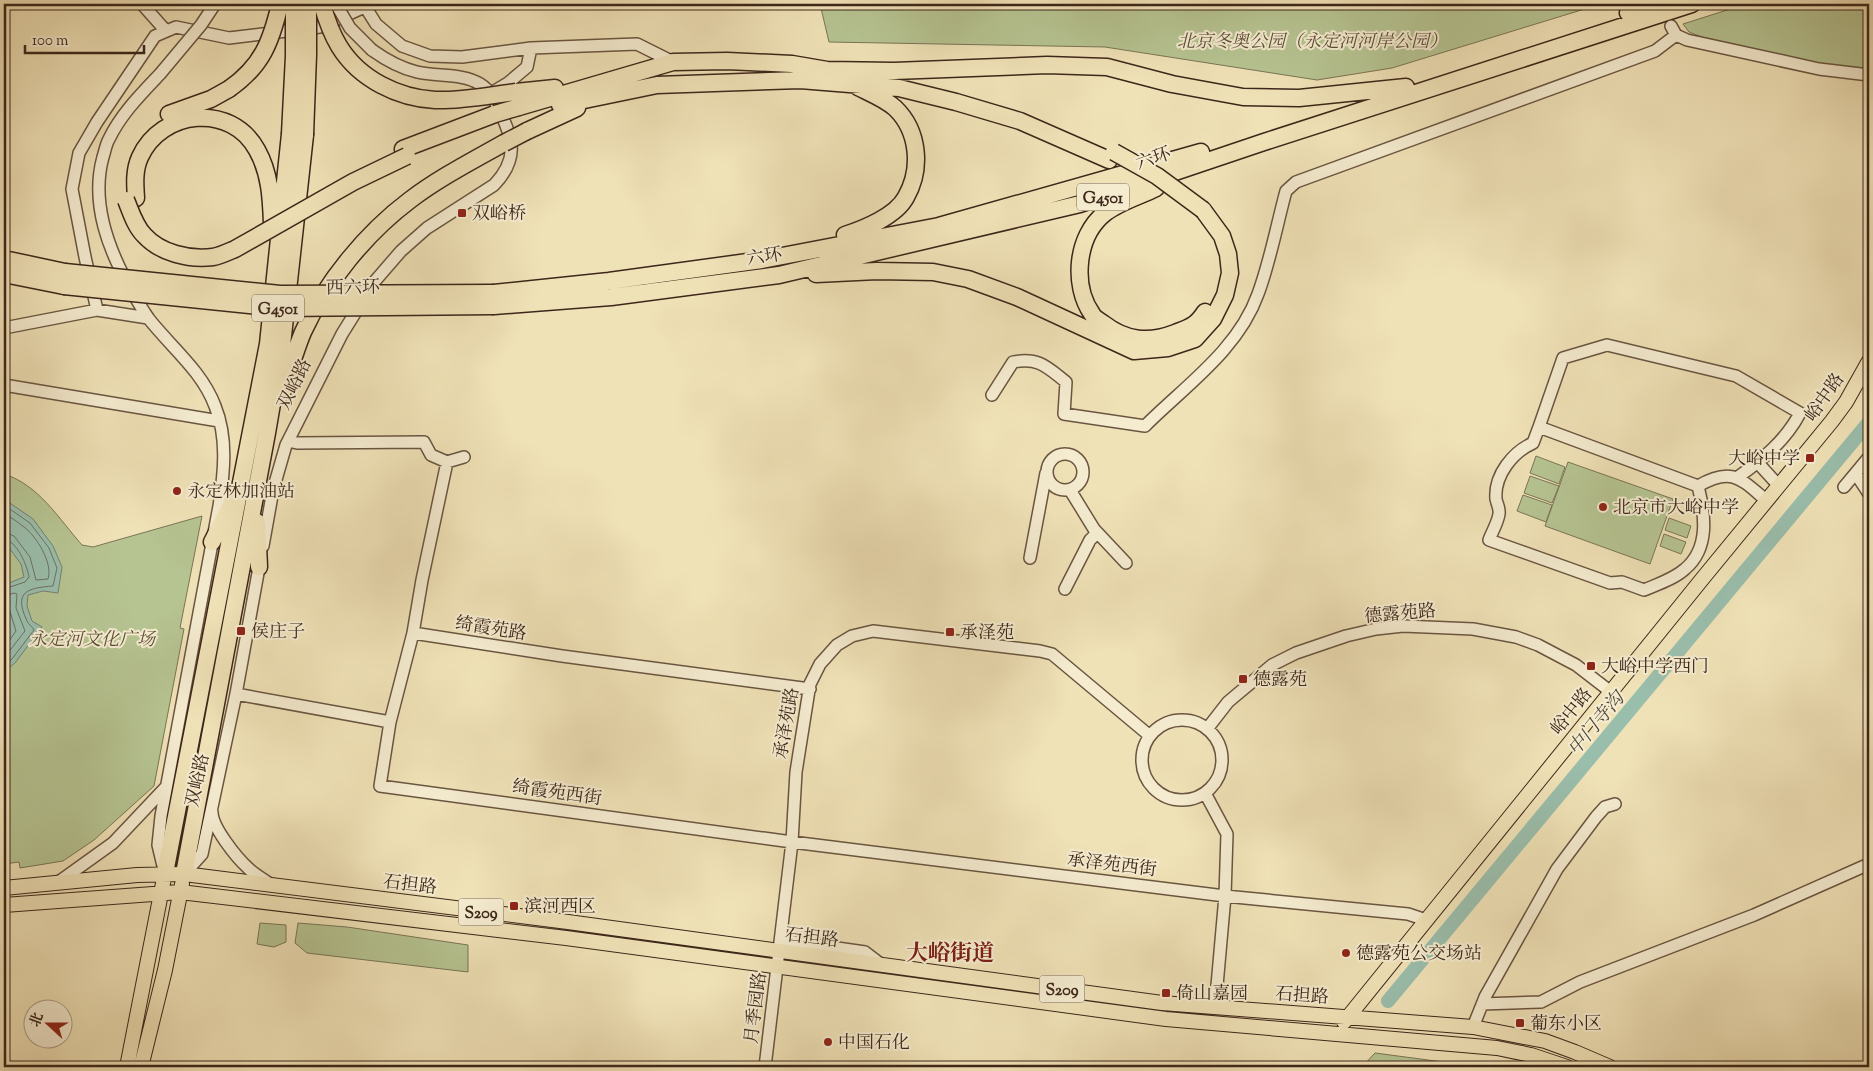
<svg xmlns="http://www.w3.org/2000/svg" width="1873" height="1071" viewBox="0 0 1873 1071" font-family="'Sorts Mill Goudy','Noto Serif SC',serif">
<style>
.green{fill:#b6c492;stroke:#7a7556}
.water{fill:#9abeac;stroke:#758172}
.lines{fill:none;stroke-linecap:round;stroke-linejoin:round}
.shore{stroke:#6c7263;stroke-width:1}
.river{stroke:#9abeac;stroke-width:14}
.minor-casing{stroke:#6a5541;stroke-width:14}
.major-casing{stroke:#3d261a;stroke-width:16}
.highway-casing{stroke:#3d261a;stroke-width:19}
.minor{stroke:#f5ecd0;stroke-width:11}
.major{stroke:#f0e2b7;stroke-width:14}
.highway{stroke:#f0e2b7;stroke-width:16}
.minor-bridge-casing{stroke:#6a5541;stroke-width:14;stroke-linecap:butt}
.highway-bridge-casing{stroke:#3d261a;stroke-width:19;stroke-linecap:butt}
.minor-bridge{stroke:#f5ecd0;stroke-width:11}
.highway-bridge{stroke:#f0e2b7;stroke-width:16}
.poi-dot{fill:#8f2418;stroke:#f5ecd0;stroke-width:2}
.labels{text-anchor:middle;stroke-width:4;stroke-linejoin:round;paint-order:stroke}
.shield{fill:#f5ecd0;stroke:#746151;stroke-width:1}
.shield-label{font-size:16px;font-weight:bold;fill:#3d261a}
.park-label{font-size:18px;font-style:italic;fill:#5b4e38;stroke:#f5ecd0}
.street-label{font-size:18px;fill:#3d261a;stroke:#f5ecd0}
.poi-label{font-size:18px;fill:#3d261a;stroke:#f5ecd0;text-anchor:start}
.water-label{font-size:19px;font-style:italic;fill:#544c3e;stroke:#f5ecd0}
.district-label{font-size:22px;font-weight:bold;fill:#7a1f14;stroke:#f5ecd0}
</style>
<rect width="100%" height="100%" fill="#f0e2b7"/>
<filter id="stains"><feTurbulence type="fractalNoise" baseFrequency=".004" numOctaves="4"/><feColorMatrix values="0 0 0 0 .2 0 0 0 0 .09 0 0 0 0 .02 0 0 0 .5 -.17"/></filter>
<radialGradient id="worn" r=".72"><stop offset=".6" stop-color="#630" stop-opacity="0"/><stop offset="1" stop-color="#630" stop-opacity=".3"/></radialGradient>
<!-- green -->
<path class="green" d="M820,4H1601L1392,68L1317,80L1105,47L829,42Z
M1746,4H1869V69L1825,65L1702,37L1689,32L1683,24Z
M1536,456L1565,467L1559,484L1530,473Z
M1568,462L1673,499L1650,564L1545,526Z
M4,474C39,485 59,519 82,545L93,547L202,516L180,628L184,629L154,786L94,840L63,861L20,868L19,862L4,864Z
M1530,476L1559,486L1552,503L1524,493Z
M1523,495L1552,505L1546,522L1517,511Z
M1669,518L1691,526L1687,538L1665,530Z
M1664,534L1686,542L1681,554L1660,546Z
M260,923L286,925V942L274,947L257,944Z
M298,923L347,927L468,945V972L307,953L295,943Z
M1375,1053L1481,1067H1362Z"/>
<!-- water -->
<path class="water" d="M4,499L33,519L53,546L62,567L58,593L43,591L28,595L27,606L32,621L42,627L15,663L4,672V585L24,577L21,564L4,541Z"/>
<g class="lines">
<!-- shore -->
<path class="shore" d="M4,505L30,523L49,548L57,568L53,586C28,588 13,591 27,621C29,625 32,626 34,630L12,659L4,666
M4,513C10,517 18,522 24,527C37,537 53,563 48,579L36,580L30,557L14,536L4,532
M4,539C17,541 27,565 29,577L25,582L4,589
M4,596L14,593L17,594L16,608L25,631L4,658
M4,603L8,605L16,631L4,648"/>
<!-- river -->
<path class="river" d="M1388,1001L1869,422"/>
<!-- minor casing -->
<g class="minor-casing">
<path id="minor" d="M142,4L166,31
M366,8L376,24L402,46L430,56L462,57L531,48L637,44L673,62
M1671,26L1676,35L1687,40L1819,69L1869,75
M160,74C141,94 121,114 109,139C106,144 105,151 103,157C90,204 109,252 133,293C138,302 143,311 149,319C171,347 202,371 215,406C228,438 224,473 219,506L161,816L158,845L164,870
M493,92L508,83L527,67L531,48
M97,310L85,257L72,189L79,153L97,122L155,36L176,27L229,38L320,27L371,4
M4,328L97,310L148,318
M4,385L219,421
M992,395L1013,362C1039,357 1047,367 1066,382L1064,414L1145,426C1185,386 1238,350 1258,294C1270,262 1277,224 1286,191L1296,182L1655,51L1676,35
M1539,427L1533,443C1513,452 1494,475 1496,499C1497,504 1500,509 1499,514C1498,522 1492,532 1489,540L1610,583L1622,582L1644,590C1658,584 1674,579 1685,569C1710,548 1705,514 1698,486
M288,441L297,443L424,442L431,455L447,462L464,457
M1047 472a18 18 0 1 1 36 0a18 18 0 1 1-36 0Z
M1758,463L1779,486
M1856,474L1869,494
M1738,477C1762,460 1786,440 1800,413L1736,376L1607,345L1563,358L1539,427L1698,486C1732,466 1741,479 1767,501
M1844,487L1869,457
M1070,490L1094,529L1126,563
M263,546L273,490L286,445L342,334L375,281L401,251L427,228L494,185C518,160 514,140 500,112C495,101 491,91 480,84C462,73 438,77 417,72C400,68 386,60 372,50
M1030,558L1046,473
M1065,589L1090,540L1097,533
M413,633L422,580L447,462
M236,694L390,722L413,633L562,656L810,689
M1142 760a40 40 0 1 1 80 0a40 40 0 1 1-80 0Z
M390,722L380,786L792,842L1225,896L1408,914L1426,920
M1207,729L1228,702L1272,665L1296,653L1346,636L1376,629L1403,626L1473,629L1516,637L1538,645L1576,665L1611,692
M1205,793L1227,834L1225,896L1215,1008
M212,812C212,827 236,857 248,868C254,874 263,879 270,884
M185,873L202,854L236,694L260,562
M60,881L113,843L165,788
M781,940L865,952L882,965
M1482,1004L1541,1002L1580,982L1754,915L1869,864
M1473,1027L1485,997L1557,869L1596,817L1605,807L1615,804
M765,1067L792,842L796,772L810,684L820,664L837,645L852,636L873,631L1040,651L1052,654L1150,736"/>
</g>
<!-- major casing -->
<g class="major-casing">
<path id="major" d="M4,888L137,875L184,874L568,922L1162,1003L1473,1027L1545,1041L1575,1052L1610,1067
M4,905L180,892L566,938L1166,1019L1497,1048L1531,1055L1567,1067
M1344,1022L1703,578L1832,421L1846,402L1869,361
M127,1067L165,873
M141,1067L165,970L182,884"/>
</g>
<!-- highway casing -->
<g class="highway-casing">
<path id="highway" d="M1628,13L1654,4
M516,92L555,88
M560,105L657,85L800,80L899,88L956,102L1020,121L1109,160
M519,107L673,62L727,61L792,64L827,70L894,71L1047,65L1107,67L1172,84L1243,97L1299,98L1406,87
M169,114L211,99L229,89
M527,131L577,108
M403,149L495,114
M1156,188C1140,196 1119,202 1105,213C1076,236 1072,285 1092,314C1094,318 1100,321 1104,324C1126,341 1149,343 1175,333C1190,327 1196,326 1205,312
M136,198C135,184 134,170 140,157C161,110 231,102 257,150C270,173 271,198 272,223
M845,235C864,229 896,216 906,197C922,169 919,131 895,108C885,99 870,93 858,87
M4,259L65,272
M4,274L64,286
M816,274L877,271L933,272L968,279L1017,297L1134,351L1168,348L1195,339L1213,319L1225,295L1230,273L1228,254L1222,236L1203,210
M494,293L609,281L762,260L939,226L1201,152
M494,306L611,297L779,275L1080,204L1264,142L1692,4
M282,393C289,373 295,351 303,332C326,282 366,233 410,200C439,178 472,161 504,143
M257,522L259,567
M212,542L231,505
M165,873L268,344L290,134
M184,874L267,433L282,345L305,135"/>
</g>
<!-- minor -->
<use href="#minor" class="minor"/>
<!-- major -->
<use href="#major" class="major"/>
<!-- highway -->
<use href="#highway" class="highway"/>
<!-- minor-bridge casing -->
<g class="minor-bridge-casing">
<path id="minor-bridge" d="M336,4L350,28L372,50
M160,74L201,25L215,4"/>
</g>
<!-- highway-bridge casing -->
<g class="highway-bridge-casing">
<path id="highway-bridge" d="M322,4C326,18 331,33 339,46C359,79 398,98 435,100C462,101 490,95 516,92
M229,89C262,66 271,42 280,4
M495,114L519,107
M290,134L294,56V4
M305,135L308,55V4
M504,143L527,131
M1114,152L1157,176L1203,210
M126,200C131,212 135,226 144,235C160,253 189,260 213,257C220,256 228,252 235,249L353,182L407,156
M65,272L280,294L494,293
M64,286L278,308L494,306"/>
</g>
<!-- minor-bridge -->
<use href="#minor-bridge" class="minor-bridge"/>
<!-- highway-bridge -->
<use href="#highway-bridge" class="highway-bridge"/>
</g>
<!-- markers -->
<g class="poi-dot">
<rect x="457" y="208" width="10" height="10" rx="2.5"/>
<rect x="1805" y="453" width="10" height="10" rx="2.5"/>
<circle cx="177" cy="491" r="5"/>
<circle cx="1603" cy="507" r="5"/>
<rect x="236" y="626" width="10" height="10" rx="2.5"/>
<rect x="945" y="627" width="10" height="10" rx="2.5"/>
<rect x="1586" y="661" width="10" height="10" rx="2.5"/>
<rect x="1238" y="674" width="10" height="10" rx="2.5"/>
<rect x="509" y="901" width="10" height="10" rx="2.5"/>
<circle cx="1346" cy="953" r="5"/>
<rect x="1161" y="988" width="10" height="10" rx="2.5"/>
<rect x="1515" y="1018" width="10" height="10" rx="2.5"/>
<circle cx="828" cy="1042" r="5"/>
</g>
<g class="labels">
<!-- shield labels -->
<g class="shield">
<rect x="1077" y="183.5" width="52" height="27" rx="4"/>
<rect x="252" y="294.5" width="52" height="27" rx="4"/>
<rect x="458.5" y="898.5" width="45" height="27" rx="4"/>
<rect x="1039.5" y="975.5" width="45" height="27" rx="4"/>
</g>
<g class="shield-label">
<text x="1103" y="203">G4501</text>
<text x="278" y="314">G4501</text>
<text x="481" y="918">S209</text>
<text x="1062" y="995">S209</text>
</g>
<!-- park labels -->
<g class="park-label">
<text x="1312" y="47">北京冬奥公园（永定河河岸公园）</text>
<text x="92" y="645">永定河文化广场</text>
</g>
<!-- street labels -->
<g class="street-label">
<text transform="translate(1153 158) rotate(-19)" y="6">六环</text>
<text transform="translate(764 256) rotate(-9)" y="6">六环</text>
<text transform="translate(353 287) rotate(-1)" y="6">西六环</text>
<text transform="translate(294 384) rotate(-64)" y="6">双峪路</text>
<text transform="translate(1824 397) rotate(-55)" y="6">峪中路</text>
<text transform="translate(1400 613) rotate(-5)" y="6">德露苑路</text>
<text transform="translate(491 628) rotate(9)" y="6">绮霞苑路</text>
<text transform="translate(1571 711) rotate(-51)" y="6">峪中路</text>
<text transform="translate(786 723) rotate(-80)" y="6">承泽苑路</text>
<text transform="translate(197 780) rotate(-78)" y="6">双峪路</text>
<text transform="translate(557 792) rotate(8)" y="6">绮霞苑西街</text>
<text transform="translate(1112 864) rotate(7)" y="6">承泽苑西街</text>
<text transform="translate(410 884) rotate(7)" y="6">石担路</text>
<text transform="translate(812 937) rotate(7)" y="6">石担路</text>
<text transform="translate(1302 995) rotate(4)" y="6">石担路</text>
<text transform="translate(755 1008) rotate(-83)" y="6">月季园路</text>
</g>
<!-- poi labels -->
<g class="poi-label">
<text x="472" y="219">双峪桥</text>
<text x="1800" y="464" text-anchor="end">大峪中学</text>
<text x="187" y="497">永定林加油站</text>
<text x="1613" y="513">北京市大峪中学</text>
<text x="251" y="637">侯庄子</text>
<text x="960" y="638">承泽苑</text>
<text x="1601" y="672">大峪中学西门</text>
<text x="1253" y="685">德露苑</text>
<text x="524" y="912">滨河西区</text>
<text x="1356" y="959">德露苑公交场站</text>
<text x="1176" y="999">倚山嘉园</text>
<text x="1530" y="1029">葡东小区</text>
<text x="838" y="1048">中国石化</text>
</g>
<!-- water labels -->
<g class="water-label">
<text transform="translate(1595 723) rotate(-50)" y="7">中门寺沟</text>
</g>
<!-- district labels -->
<g class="district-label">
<text x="950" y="960">大峪街道</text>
</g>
</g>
<!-- margin -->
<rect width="1873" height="1071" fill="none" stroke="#f0e2b7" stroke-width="20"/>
<rect x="5" y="5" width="1863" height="1061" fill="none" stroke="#3d261a" stroke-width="2.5"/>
<rect x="10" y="10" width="1853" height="1051" fill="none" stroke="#3d261a"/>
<!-- north arrow -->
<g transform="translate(48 1024) rotate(291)"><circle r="24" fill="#f5ecd0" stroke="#ab9d87"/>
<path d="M0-4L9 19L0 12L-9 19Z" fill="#8f2418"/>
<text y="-8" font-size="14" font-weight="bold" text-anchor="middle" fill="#3d261a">北</text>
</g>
<!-- scale -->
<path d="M25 45v8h119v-8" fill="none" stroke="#3d261a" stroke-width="2.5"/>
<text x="32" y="45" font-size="15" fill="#3d261a" stroke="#f5ecd0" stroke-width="4" paint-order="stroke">100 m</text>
<rect width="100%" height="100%" filter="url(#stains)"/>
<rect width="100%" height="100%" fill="url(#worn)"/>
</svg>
